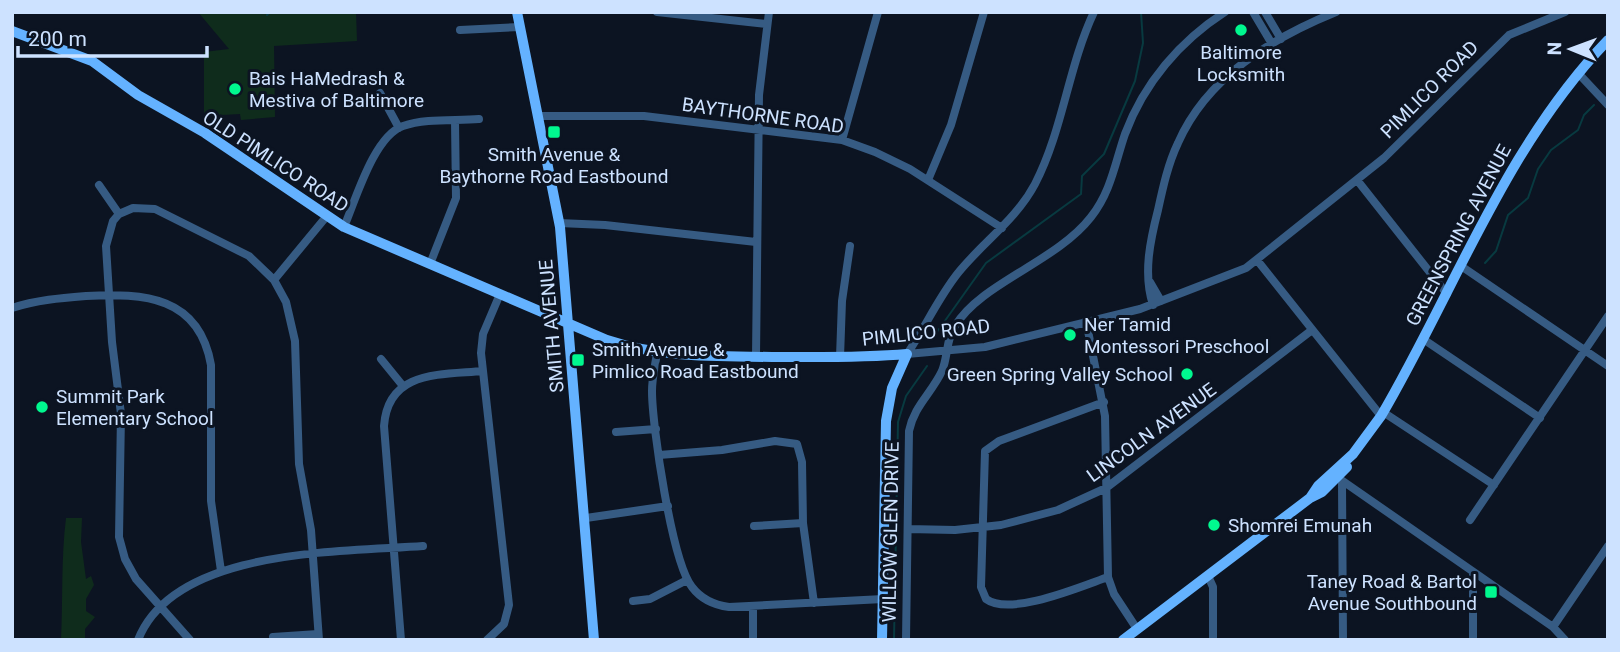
<svg xmlns="http://www.w3.org/2000/svg" width="1620" height="652" viewBox="0 0 1620 652" font-family="Roboto,sans-serif">
<style>
.green{fill:#0f2c1c}
.lines{fill:none;stroke-linecap:round;stroke-linejoin:round}
.stream{stroke:#083a40;stroke-width:2}
.street{stroke:#365b83;stroke-width:8}
.secondary{stroke:#64b2ff;stroke-width:10}
.poi-dot{fill:#00f88f;stroke:#0c1422;stroke-width:2.5}
.labels{text-anchor:middle;stroke-width:6;stroke-linejoin:round;paint-order:stroke}
.poi-label{font-size:19px;fill:#cde2ff;stroke:#0c1422;text-anchor:start}
.street-label{font-size:19px;fill:#cde2ff;stroke:#0c1422}
</style>
<rect width="100%" height="100%" fill="#0c1422"/>
<!-- green -->
<path class="green" d="M198,12H356L357,41L274,46L275,117L241,120L240,114L204,116V52L229,49Z
M66,518H82L81,542L86,579L91,576L94,585L86,599V611L95,617L85,629V640H61C63,599 61,559 66,518Z"/>
<g class="lines">
<!-- stream -->
<path class="stream" d="M267,15L270,12
M1485,263L1496,251L1508,215L1528,198L1538,169L1551,150L1578,130L1584,115L1594,105
M937,332L986,263L1081,194L1082,176L1104,154L1135,81L1143,43L1141,12
M894,640L898,422L906,396L927,366"/>
<!-- street -->
<path class="street" d="M657,12L767,24
M1253,12L1272,44
M1265,12L1281,39
M460,30L520,27
M1578,73L1608,105
M380,93L399,128
M539,116H644L842,140L875,152L910,169L1002,228
M842,140L878,12
M928,180L951,125L984,12
M1357,180L1447,294
M99,185L119,214
M559,223L605,225L756,242
M344,227C356,199 374,136 403,126C426,118 455,121 479,119
M1257,260L1381,416
M430,264L456,198L455,121
M1461,266L1608,366
M274,280L326,217
M1150,282L1161,301
M1153,305C1143,274 1150,241 1158,210C1163,187 1168,164 1178,143C1207,77 1272,38 1336,12
M12,308C36,300 61,298 86,296C144,293 199,296 211,365V501L221,571
M1086,321L1105,416L1108,577L1114,594L1137,629
M1423,339L1540,418
M657,353C655,366 652,378 652,391C652,426 672,562 692,587C701,599 714,605 729,607L883,599
M907,354L985,347L1140,309L1246,268L1384,158L1509,35L1565,12
M907,354C925,328 938,298 958,273C983,242 1016,220 1035,184C1063,130 1068,67 1094,12
M756,356L759,95L769,12
M840,357L842,301L850,246
M381,359L403,386
M1104,402L999,441L985,451L981,587L986,599C1010,617 1082,586 1108,577
M1383,412L1494,485
M616,432L656,429
M659,455L722,450L775,441L797,444L802,462L803,523L814,603
M1334,475L1553,627L1565,640
M1342,483L1343,640
M586,518L668,506
M1470,520L1608,316
M754,526L803,523
M908,529L955,530L1001,525L1058,510L1106,488L1312,330
M1473,572V640
M1208,576L1213,587V640
M633,601L650,599L687,580
M1553,627L1608,546
M273,637L318,634
M138,640C174,548 341,552 423,546
M190,640L136,579L125,559L119,537L121,414L112,342L106,246L113,221L119,214L133,208L155,209L249,256L274,280L286,302L295,341L299,464L311,530L319,640
M401,640L384,426C388,370 440,375 483,371
M487,640L504,624L509,605L481,353L483,334L500,294
M753,640V607
M906,640L909,431C914,406 931,394 942,371C948,357 946,339 955,326C981,283 1056,262 1091,217C1111,192 1115,163 1125,134C1144,83 1180,41 1225,12"/>
<!-- secondary -->
<path class="secondary" d="M517,12L560,227L594,640
M12,31L92,61L138,95L205,133L344,227L607,340C661,358 716,356 772,357C817,357 862,358 907,354L892,388L886,421L882,640
M1310,498L1318,486L1353,454L1381,416C1455,290 1505,147 1608,40
M1123,640L1310,498L1322,492L1347,467"/>
</g>
<!-- markers -->
<g class="poi-dot">
<circle cx="1241" cy="30" r="7"/>
<circle cx="235" cy="89" r="7"/>
<rect x="547" y="125" width="14" height="14" rx="3.5"/>
<circle cx="1070" cy="335" r="7"/>
<rect x="571" y="353" width="14" height="14" rx="3.5"/>
<circle cx="1187" cy="374" r="7"/>
<circle cx="42" cy="407" r="7"/>
<circle cx="1214" cy="525" r="7"/>
<rect x="1484" y="585" width="14" height="14" rx="3.5"/>
</g>
<g class="labels">
<!-- poi labels -->
<g class="poi-label">
<text x="1241" y="59" text-anchor="middle">Baltimore<tspan x="1241" dy="22">Locksmith</tspan></text>
<text x="249" y="85">Bais HaMedrash &amp;<tspan x="249" dy="22">Mestiva of Baltimore</tspan></text>
<text x="554" y="161" text-anchor="middle">Smith Avenue &amp;<tspan x="554" dy="22">Baythorne Road Eastbound</tspan></text>
<text x="1084" y="331">Ner Tamid<tspan x="1084" dy="22">Montessori Preschool</tspan></text>
<text x="592" y="356">Smith Avenue &amp;<tspan x="592" dy="22">Pimlico Road Eastbound</tspan></text>
<text x="1173" y="381" text-anchor="end">Green Spring Valley School</text>
<text x="56" y="403">Summit Park<tspan x="56" dy="22">Elementary School</tspan></text>
<text x="1228" y="532">Shomrei Emunah</text>
<text x="1477" y="588" text-anchor="end">Taney Road &amp; Bartol<tspan x="1477" dy="22">Avenue Southbound</tspan></text>
</g>
<!-- street labels -->
<g class="street-label">
<text transform="translate(1429 89) rotate(-45)" y="7">PIMLICO ROAD</text>
<text transform="translate(763 115) rotate(8)" y="7">BAYTHORNE ROAD</text>
<text transform="translate(276 161) rotate(33)" y="7">OLD PIMLICO ROAD</text>
<text transform="translate(1458 235) rotate(-62)" y="7">GREENSPRING AVENUE</text>
<text transform="translate(551 326) rotate(-95)" y="7">SMITH AVENUE</text>
<text transform="translate(926 332) rotate(-6)" y="7">PIMLICO ROAD</text>
<text transform="translate(1151 432) rotate(-36)" y="7">LINCOLN AVENUE</text>
<text transform="translate(890 532) rotate(-89)" y="7">WILLOW GLEN DRIVE</text>
</g>
</g>
<!-- border -->
<rect width="1620" height="652" fill="none" stroke="#cde2ff" stroke-width="28"/>
<!-- north arrow -->
<g transform="translate(1571 49) rotate(271)" stroke="#0c1422" stroke-width="5" paint-order="stroke">
<path d="M0-5L12 26L0 18L-12 26Z" fill="#cde2ff"/>
<text y="-10" font-size="19" font-weight="bold" text-anchor="middle" fill="#cde2ff">N</text>
</g>
<!-- scale -->
<path d="M18 46v10h189v-10" fill="none" stroke="#cde2ff" stroke-width="3.5"/>
<text x="28" y="46" font-size="21" fill="#cde2ff" stroke="#0c1422" stroke-width="5" paint-order="stroke">200 m</text>
</svg>
